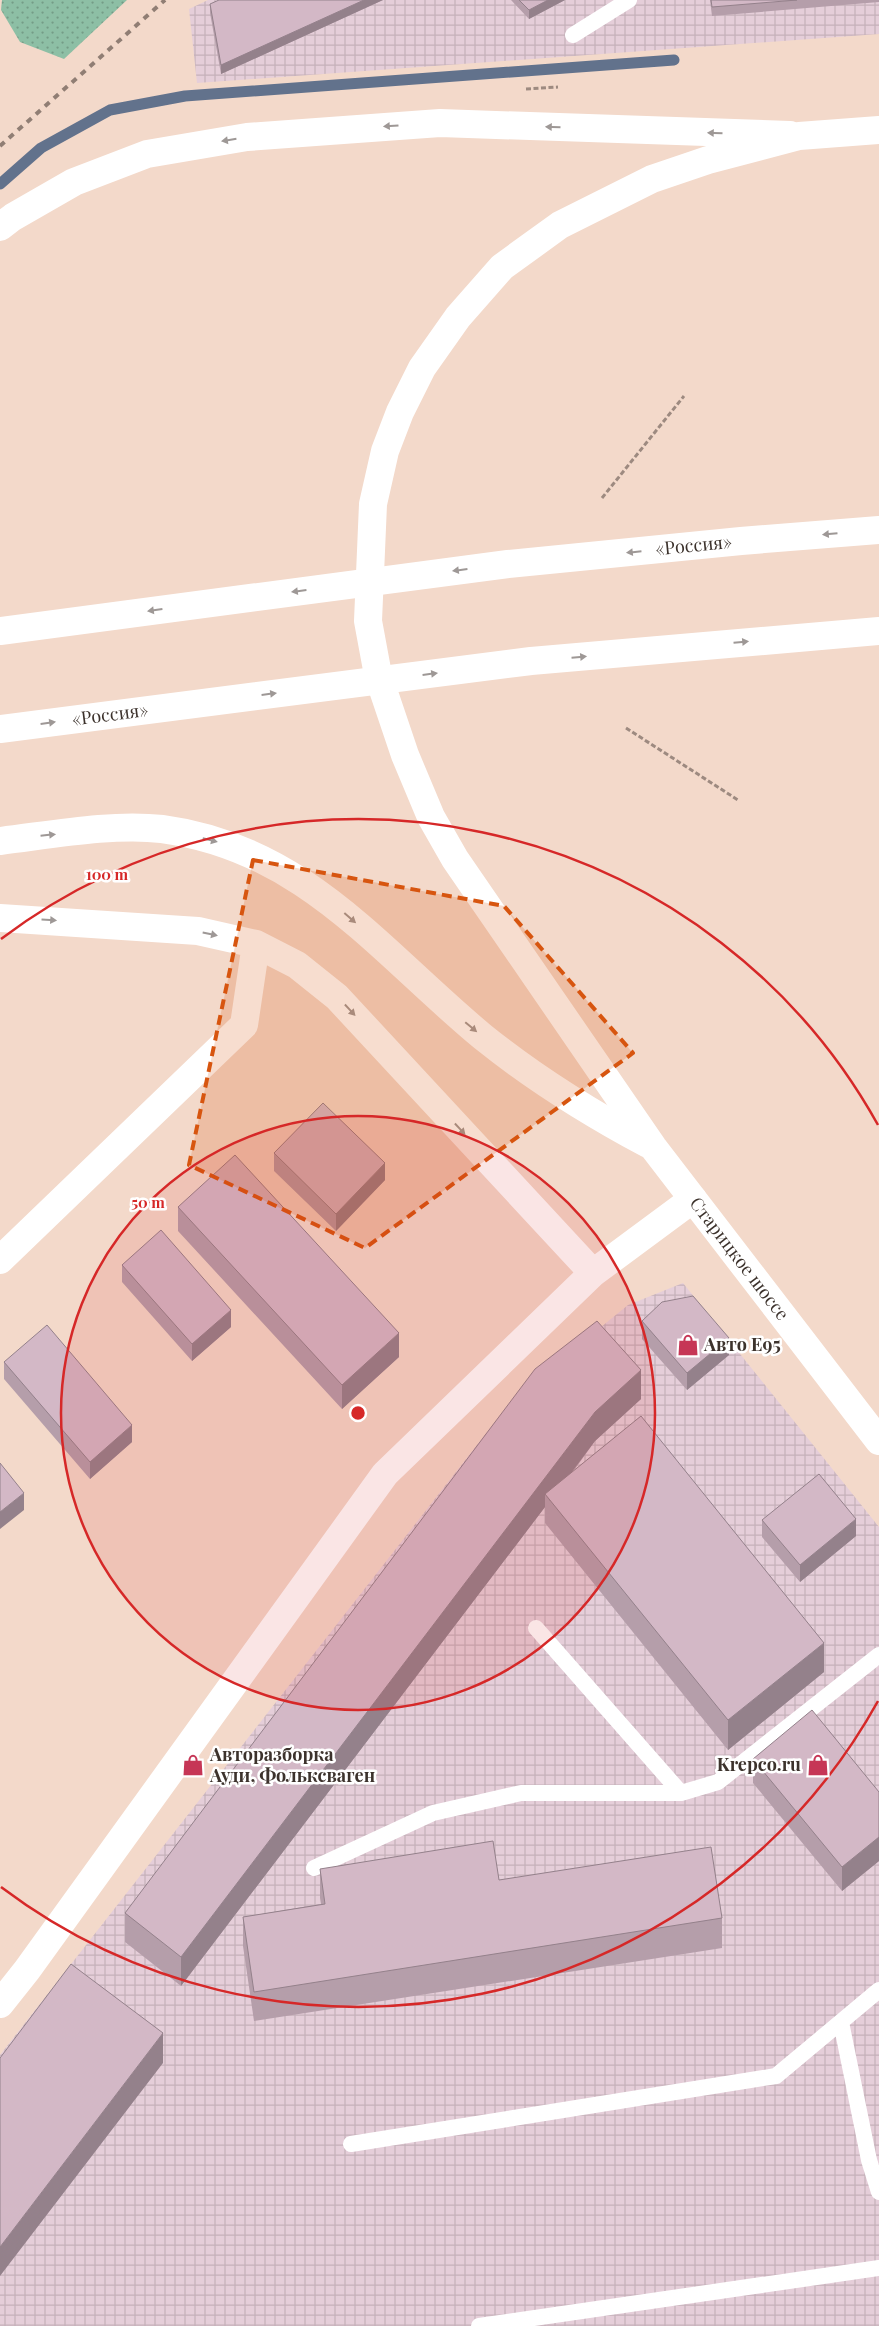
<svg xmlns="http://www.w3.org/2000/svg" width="879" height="2326" viewBox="0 0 879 2326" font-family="'Playfair Display',serif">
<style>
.industrial{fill:url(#industrial-grid)}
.green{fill:url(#green-dots)}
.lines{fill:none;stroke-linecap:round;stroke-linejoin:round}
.stream{stroke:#62728c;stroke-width:11}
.path{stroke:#9d8a80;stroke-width:3;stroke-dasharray:5 2.5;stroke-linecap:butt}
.service{stroke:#fff;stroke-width:16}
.minor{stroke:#fff;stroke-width:28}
.primary{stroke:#fff;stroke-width:28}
.trunk{stroke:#fff;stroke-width:28}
.rail{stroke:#907e74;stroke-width:4;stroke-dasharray:6 6;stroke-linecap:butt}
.wall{fill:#b59eaa}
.shaded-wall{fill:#94818b}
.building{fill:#d3b8c6;stroke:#94818b}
.oneway{fill:#9e9896}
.marked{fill:#d7550f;fill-opacity:0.2;stroke:#d7550f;stroke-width:4;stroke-dasharray:10 6;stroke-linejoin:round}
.ring{fill:none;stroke:#d62828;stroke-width:2.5}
.labels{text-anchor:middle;stroke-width:5;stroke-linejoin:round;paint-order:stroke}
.street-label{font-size:18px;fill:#3c322c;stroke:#fff}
.poi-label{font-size:18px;font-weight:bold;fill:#3c322c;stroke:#fff;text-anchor:start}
.centre{fill:#d62828;stroke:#fff;stroke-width:2.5}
.ring-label{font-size:15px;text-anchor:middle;font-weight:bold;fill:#d62828;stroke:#fff;stroke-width:5;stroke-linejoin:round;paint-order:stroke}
</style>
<defs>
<pattern id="industrial-grid" width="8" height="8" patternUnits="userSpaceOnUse" patternTransform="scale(1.25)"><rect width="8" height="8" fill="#e5ced9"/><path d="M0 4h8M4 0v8" fill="none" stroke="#c5b1ba"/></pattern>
<pattern id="green-dots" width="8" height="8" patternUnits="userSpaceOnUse" patternTransform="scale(1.25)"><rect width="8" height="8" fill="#8dbfa5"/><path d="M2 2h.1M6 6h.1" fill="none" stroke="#749c87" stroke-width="1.8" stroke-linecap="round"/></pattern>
</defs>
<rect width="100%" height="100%" fill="#f3d9ca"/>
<!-- industrial -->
<path class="industrial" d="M208,0H879V34L197,83L189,9Z
M683,1283L879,1527V2326H0V2055L513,1399L628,1305Z"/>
<!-- green -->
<path class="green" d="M2,0H127L64,59L20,42L1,10Z"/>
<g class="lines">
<!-- stream -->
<path class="stream" d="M0,184L41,148L110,110L185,96L674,60"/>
<!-- path -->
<path class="path" d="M526,89L558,87
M602,498L684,396
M626,728L738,800"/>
<!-- service -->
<path class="service" d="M573,35L629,0
M536,1628L681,1793
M314,1868L433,1813L521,1793H681L718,1782L879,1655
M841,2022L869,2160L879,2192
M351,2144L776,2076L879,1990
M479,2326L879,2268"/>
<!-- minor -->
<path class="minor" d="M0,227L13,217L74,182L147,154L247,137L440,123L790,135
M0,918L198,931L256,944L297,965L337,997L593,1273
M0,1260L244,1025L256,944
M0,2004L27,1970L385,1474L593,1273L693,1199"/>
<!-- primary -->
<g class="primary">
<path id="s1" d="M879,130L799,136L708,160L652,179L560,225L502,267L458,317L422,368L400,412L385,451L373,504L368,621L378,675L405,755L431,817L455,859L653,1147L879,1441"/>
<path d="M0,841C50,835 113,823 162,829C305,848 380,952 483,1037C534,1078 590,1113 648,1144"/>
</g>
<!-- trunk -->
<g class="trunk">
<path id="s2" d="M0,631L508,564L741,541L879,530"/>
<path id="s3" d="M0,729L531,661L879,631"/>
</g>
<!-- rail -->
<path class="rail" d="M0,146L165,0"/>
</g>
<!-- wall -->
<path class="wall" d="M383,0L221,74L210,13V4Z
M511,0H565L529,19Z
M710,0H879V2L712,16Z
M274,1153L385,1180L336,1231L274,1171Z
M178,1207L399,1357L342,1409L178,1231Z
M122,1265L231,1327L192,1361L122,1282Z
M597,1321L641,1399L595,1441L572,1473L824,1672L728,1750L545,1523V1507L181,1986L125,1942V1913Z
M642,1321L729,1355L687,1390L642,1339Z
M4,1362L132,1442L90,1479L4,1379Z
M762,1520L856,1536L800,1582L762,1537Z
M753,1759L879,1792V1861L842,1891L753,1783Z
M320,1869L499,1880L722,1918V1948L254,2021L243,1946V1917L321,1904L320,1898Z"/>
<!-- shaded-wall -->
<path class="shaded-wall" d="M364,0H383L221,74V65Z
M548,0H565L529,19V10Z
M385,1163V1180L336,1231V1214Z
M231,1310V1327L192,1361V1344Z
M399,1333V1357L342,1409V1385Z
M729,1338V1355L687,1390V1373Z
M641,1370V1399L595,1441L550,1501L545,1494V1507L181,1986V1957L595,1412Z
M132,1425V1442L90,1479V1462Z
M24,1493V1510L0,1529V1512Z
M856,1519V1536L800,1582V1565Z
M824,1643V1672L728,1750V1720Z
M879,1837V1861L842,1891V1867Z
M163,2033V2063L0,2276V2247Z"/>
<!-- building -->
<path class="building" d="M219,0H364L221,65L210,4Z
M519,0H548L529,10Z
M711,0H797L712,7Z
M323,1103L385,1163L336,1214L274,1153Z
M235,1155L399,1333L342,1385L178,1207Z
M161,1230L231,1310L192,1344L122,1265Z
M693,1296L729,1338L687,1373L642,1321L662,1302Z
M597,1321L641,1370L595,1412L181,1957L125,1913L535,1369Z
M47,1325L132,1425L90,1462L4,1362Z
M641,1416L824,1643L728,1720L545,1494Z
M0,1463L24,1493L0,1512Z
M819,1474L856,1519L800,1565L762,1520Z
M812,1710L879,1792V1837L842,1867L753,1759Z
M493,1841L499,1880L711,1847L722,1918L254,1992L243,1917L325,1904L320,1869Z
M71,1964L163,2033L0,2247V2058Z"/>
<!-- one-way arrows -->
<defs><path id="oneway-solid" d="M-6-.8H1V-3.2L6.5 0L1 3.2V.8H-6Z" transform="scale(1.25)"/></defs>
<g class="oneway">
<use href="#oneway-solid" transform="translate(391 126) rotate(176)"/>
<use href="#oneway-solid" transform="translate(553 127) rotate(-178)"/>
<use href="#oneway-solid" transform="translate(715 133) rotate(-178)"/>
<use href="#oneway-solid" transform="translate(229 140) rotate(171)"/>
<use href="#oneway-solid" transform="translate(830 534) rotate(175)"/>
<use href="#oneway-solid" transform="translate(634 552) rotate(174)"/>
<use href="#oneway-solid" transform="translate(460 570) rotate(173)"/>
<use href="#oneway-solid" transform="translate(299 591) rotate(173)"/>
<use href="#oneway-solid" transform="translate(155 610) rotate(172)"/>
<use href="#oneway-solid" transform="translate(741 642) rotate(-5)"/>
<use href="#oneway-solid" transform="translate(579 657) rotate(-5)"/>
<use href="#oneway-solid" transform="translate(430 674) rotate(-7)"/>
<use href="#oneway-solid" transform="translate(269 694) rotate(-7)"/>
<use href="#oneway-solid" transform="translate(48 723) rotate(-8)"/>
<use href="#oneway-solid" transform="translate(48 835) rotate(-6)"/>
<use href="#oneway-solid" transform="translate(210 840) rotate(14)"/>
<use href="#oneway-solid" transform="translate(350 918) rotate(41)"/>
<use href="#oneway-solid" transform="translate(49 920) rotate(4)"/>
<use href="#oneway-solid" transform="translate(210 934) rotate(12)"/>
<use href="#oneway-solid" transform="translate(350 1010) rotate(47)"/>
<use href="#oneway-solid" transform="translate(471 1027) rotate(40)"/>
<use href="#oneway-solid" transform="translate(460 1129) rotate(47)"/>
</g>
<!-- marked area -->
<path class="marked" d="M253,860L504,906L633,1053L365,1248L189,1165Z"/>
<!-- distance rings -->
<circle cx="358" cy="1413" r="297" fill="#d62828" fill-opacity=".12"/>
<g class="ring">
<circle cx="358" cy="1413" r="297"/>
<path d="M878 1701A594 594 0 0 1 1 1887M1 939A594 594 0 0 1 878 1125"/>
</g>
<!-- icons -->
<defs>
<g id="shop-bare" transform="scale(1.725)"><path d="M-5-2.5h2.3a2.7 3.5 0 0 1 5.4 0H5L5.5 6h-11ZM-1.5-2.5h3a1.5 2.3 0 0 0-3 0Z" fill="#c63656" stroke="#fff" stroke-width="2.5" paint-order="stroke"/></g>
</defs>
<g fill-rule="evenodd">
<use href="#shop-bare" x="688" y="1345"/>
<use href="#shop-bare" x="193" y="1765"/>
<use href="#shop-bare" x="818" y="1765"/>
</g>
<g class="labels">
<!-- street labels -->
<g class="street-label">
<text dy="6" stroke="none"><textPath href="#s2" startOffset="699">«Россия»</textPath></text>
<text dy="6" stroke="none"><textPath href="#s3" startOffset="111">«Россия»</textPath></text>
<text dy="6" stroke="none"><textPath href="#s1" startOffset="1545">Старицкое шоссе</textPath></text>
</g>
<!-- poi labels -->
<g class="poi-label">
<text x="704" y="1351">Авто E95</text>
<text x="210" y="1761">Авторазборка<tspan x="210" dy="21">Ауди, Фольксваген</tspan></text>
<text x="801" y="1771" text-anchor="end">Krepco.ru</text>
</g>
</g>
<circle cx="358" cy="1413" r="8" class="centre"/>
<g class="ring-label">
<text x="107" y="880">100 m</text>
<text x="148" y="1208">50 m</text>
</g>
</svg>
